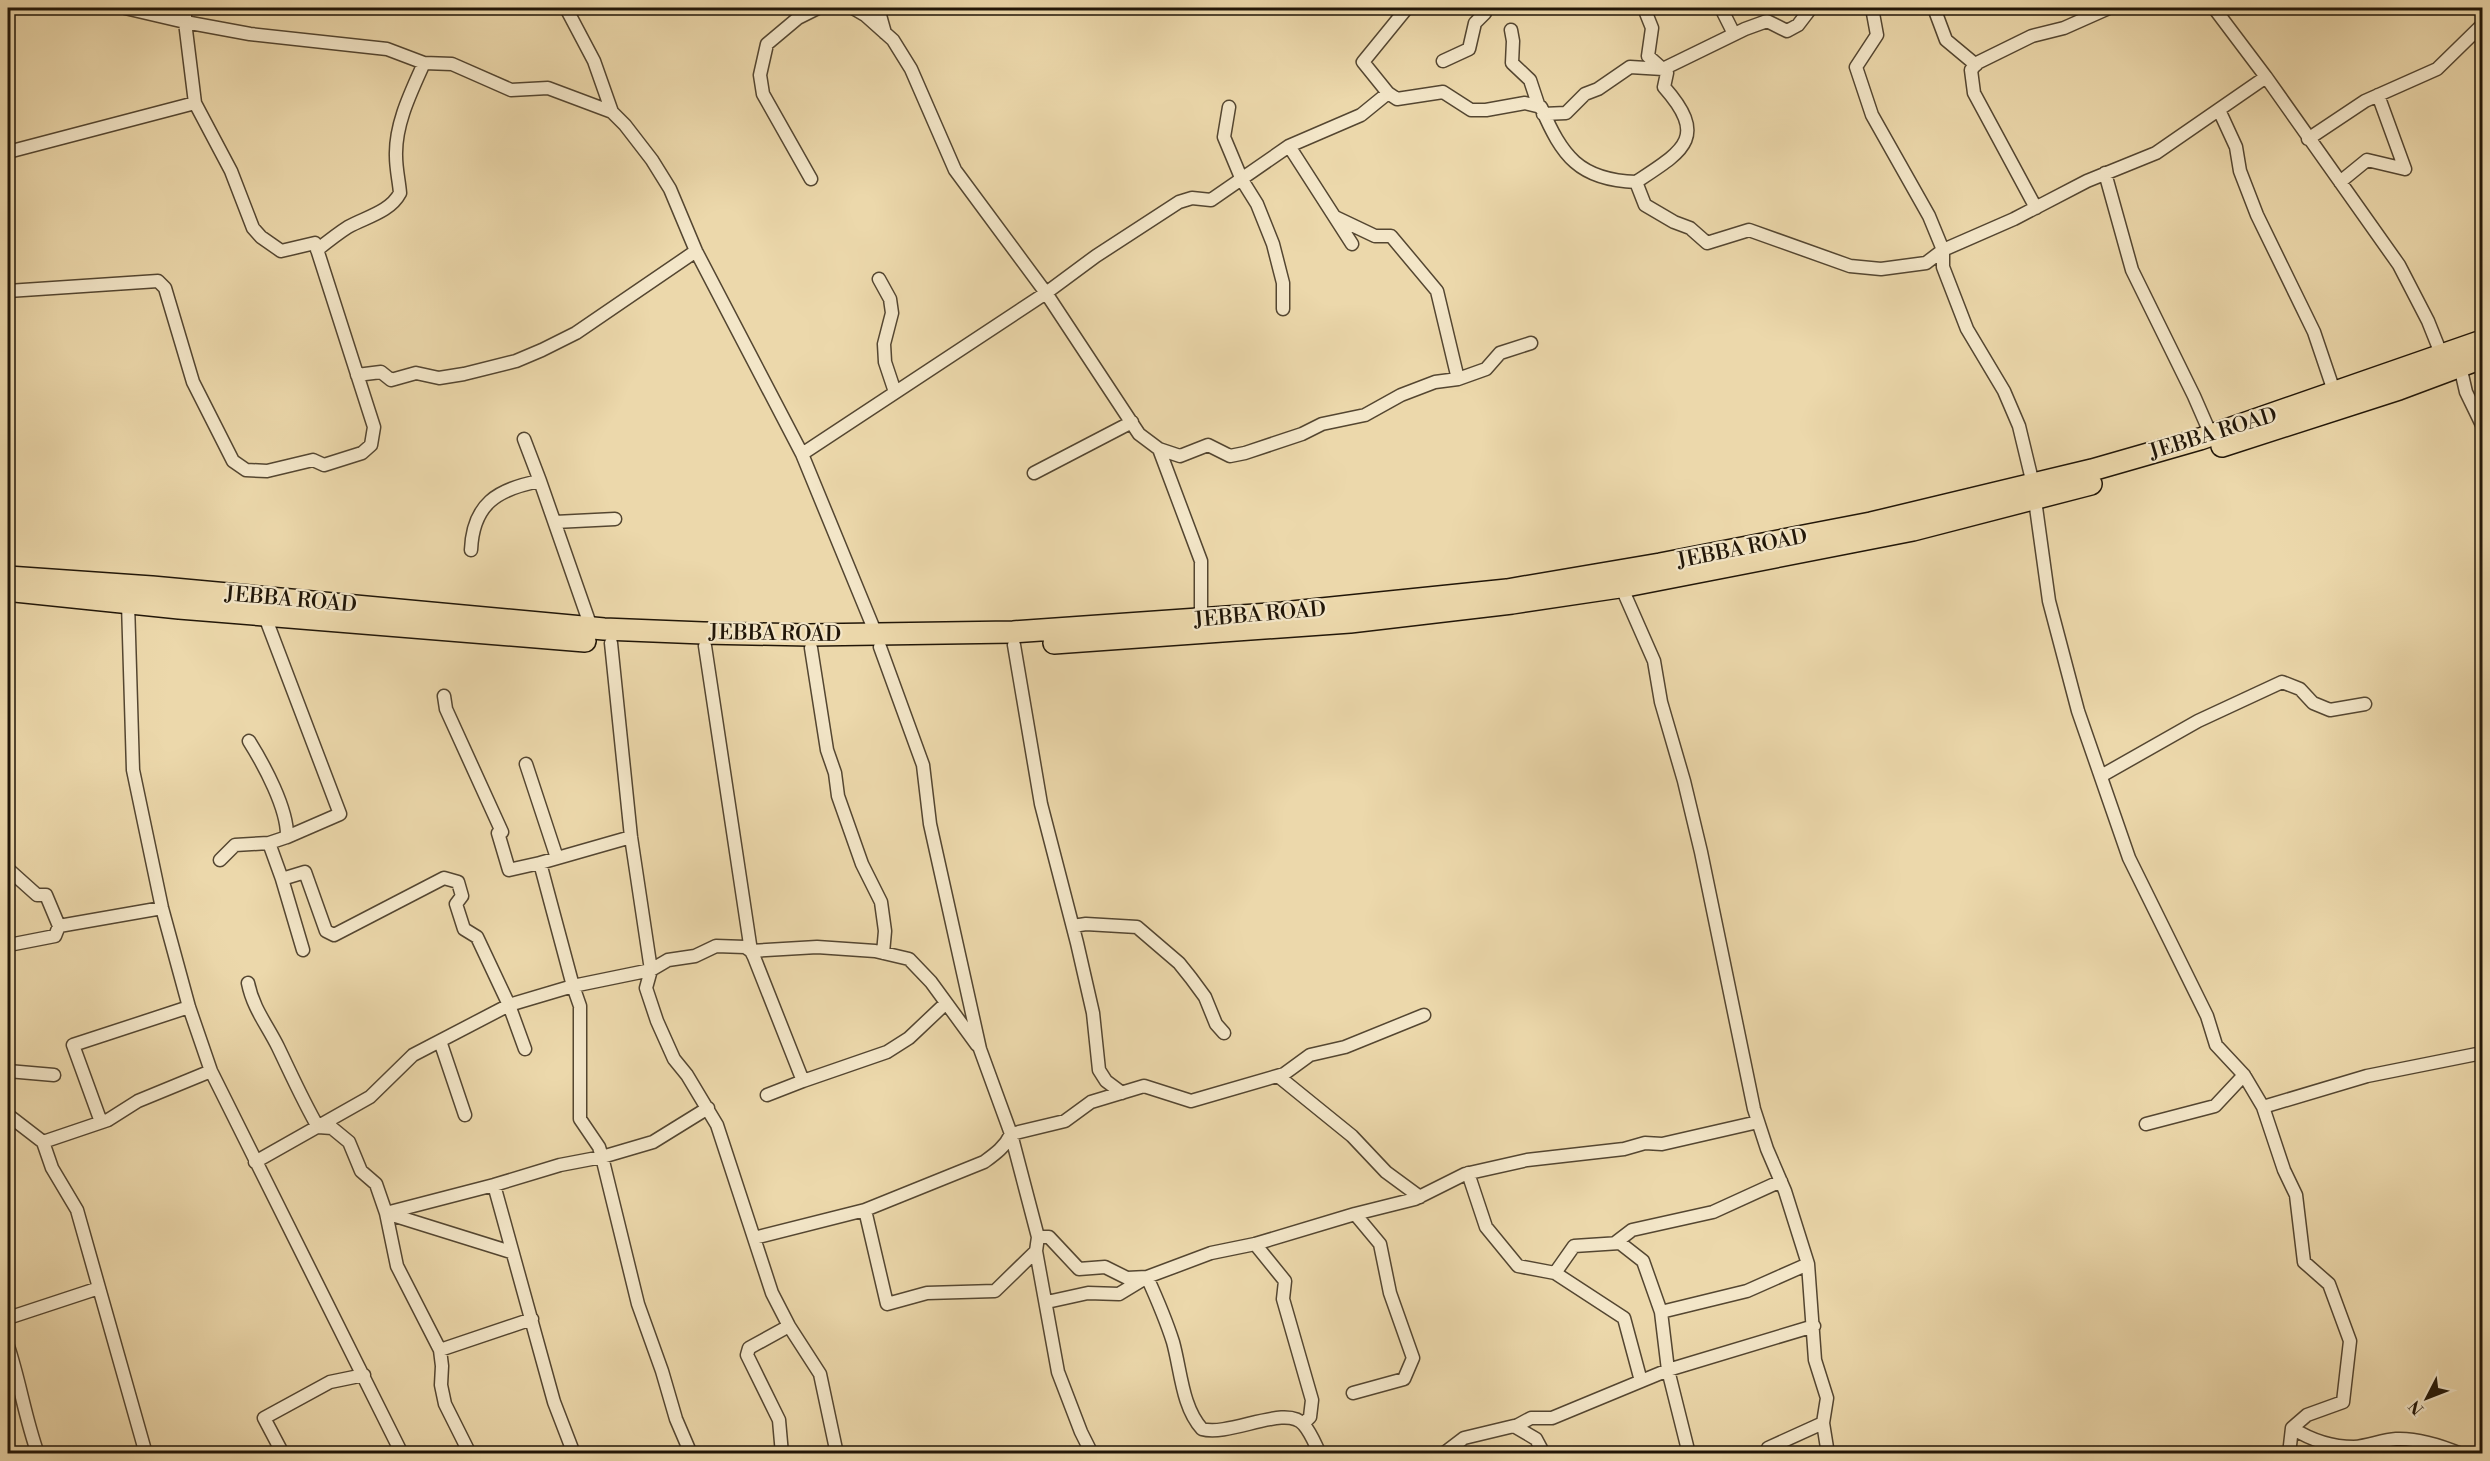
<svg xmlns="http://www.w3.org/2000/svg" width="2490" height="1461" viewBox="0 0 2490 1461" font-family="'Libre Bodoni',serif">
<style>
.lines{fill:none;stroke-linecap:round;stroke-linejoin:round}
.street-casing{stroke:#544631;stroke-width:15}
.highway-casing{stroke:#211608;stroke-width:24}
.street{stroke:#f3e6c8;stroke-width:12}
.highway{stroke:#ecd8ab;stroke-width:21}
.labels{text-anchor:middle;stroke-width:4.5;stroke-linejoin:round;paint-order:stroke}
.street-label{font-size:21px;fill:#211608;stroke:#f3e6c8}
</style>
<rect width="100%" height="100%" fill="#ecd8ab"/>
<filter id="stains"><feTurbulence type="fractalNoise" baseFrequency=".00333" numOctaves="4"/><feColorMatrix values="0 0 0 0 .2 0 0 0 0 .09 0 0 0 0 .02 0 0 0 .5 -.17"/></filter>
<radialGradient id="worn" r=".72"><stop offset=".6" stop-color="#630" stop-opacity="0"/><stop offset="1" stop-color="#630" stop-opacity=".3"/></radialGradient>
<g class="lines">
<!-- street casing -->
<g class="street-casing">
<path id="street" d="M125,8L185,22L250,34L387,49L424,63L452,64L511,90L548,88L612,112L625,125L652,160L670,189L696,251L802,454L876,634
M566,8L594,61L612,112
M853,8L865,15L893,40L911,69L955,170L1046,293L1139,434L1159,449L1180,456L1208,445L1230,456L1245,453L1302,434L1322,424L1365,415L1401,395L1435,382L1458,379L1486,369L1500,353L1531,343
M878,8L885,33
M1721,8L1734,34
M1872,8L1877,35L1856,67L1872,115L1929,216L1943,250V267L1967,329L2004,391L2019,426L2033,484
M1934,8L1946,40L1976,65
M2214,8L2266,77L2399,265L2428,321L2442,356
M1511,30L1513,41L1512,63L1530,80L1539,107
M1443,61L1469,49L1475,23L1485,13L1480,8
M1388,93L1397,99L1443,92L1471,110H1486L1525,103L1541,107C1562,156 1579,180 1636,182L1645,205L1674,222L1690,228L1707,243L1749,230L1850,266L1881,269L1926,263L1943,250L2014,219L2087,181L2156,153L2266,77
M1229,107L1224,137L1242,180L1257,204L1273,244L1283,283V309
M2219,110L2236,147L2240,171L2257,215L2314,332L2335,394
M1543,114L1566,113L1585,94L1598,89L1630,67L1663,69L1745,29L1767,21L1787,31L1798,25L1811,8
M2308,139L2365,101L2437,69L2482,25
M1289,146L1352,244
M8,152L195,103
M2105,173L2132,270L2194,396L2211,435
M811,179L763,94L760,75L767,44L798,18L818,8
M1636,182C1683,151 1709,138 1664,87L1667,73L1648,56L1652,28L1644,8
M2340,182L2367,160L2405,169L2378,95
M2036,208L1974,93L1971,70L1977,63L2032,36L2064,28L2109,8
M1335,217L1375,236H1391L1437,291L1458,379
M317,250C327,242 337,234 348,227C366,217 390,212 400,193C399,181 396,169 396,156C395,124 411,92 424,63
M879,279L890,299L892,313L884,344L885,362L895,392
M8,291L158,281L165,288L193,382L233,461L246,470L267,471L313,460L324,465L362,453L371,445L374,427L315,243L281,251L261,237L253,228L231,171L195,103L185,22V8
M2460,366L2466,392L2482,425
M357,375L381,372L391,380L416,373L439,378L464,374L516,361L542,350L576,333L696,251
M524,439L540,481
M1159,449L1201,561V619
M802,454L1046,293L1096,256L1179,202L1192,198L1211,200L1289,146L1361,115L1388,93L1363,62L1407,8
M1034,473L1132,422
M2035,500L2049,601L2078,711L2129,858L2207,1016L2216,1045L2244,1075L2263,1107L2284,1170L2296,1195L2304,1262L2329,1284L2350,1341L2343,1402L2307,1415L2292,1428L2289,1454
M555,522L615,519
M471,550C473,504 497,489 540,481L591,627
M1621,586L1654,661L1661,702L1684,781L1701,852L1754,1109L1767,1149L1785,1191L1808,1264L1815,1360L1827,1398L1823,1423L1828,1454
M128,603L133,770L162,908L189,1007L211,1071L402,1454
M264,614L340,814L287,837
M611,643L631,837L651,970L646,988L657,1021L674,1059L687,1075L717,1125L772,1293L789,1326L820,1374L837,1454
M1014,645L1041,804L1077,943L1093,1013L1099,1070L1106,1081L1122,1093
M705,646L751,951L817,947L875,951L909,959L931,982L977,1045
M880,647L923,765L930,824L980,1049L1011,1134L1038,1237L1036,1251L1058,1372L1081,1432L1092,1454
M811,648L827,750L835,773L838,796L862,864L881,902L885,931L883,953
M444,696L446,709L502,832L498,833L509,870L540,863L573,986L580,1006V1119L599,1147L602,1157L638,1304L662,1371L676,1419L691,1454
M249,741C264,765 288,809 287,837L269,843
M526,764L557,858
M2101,776L2198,721L2282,682L2300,689L2313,703L2330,710L2365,704
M220,860L235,845L269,843L282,879
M540,863L631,837
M8,869L37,895H46L59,926
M1073,926L1086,924L1137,927L1179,963L1191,978L1205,997L1216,1024L1224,1033
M14,944L55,936L59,926L162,908
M303,950L282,879L305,872L326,931L334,935L444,878L458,882L462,896L456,904L464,929L477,937L509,1005L573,986L651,970L668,960L695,956L716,946L745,947L751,951L754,957L803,1081L767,1095
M248,983C253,1008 267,1025 278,1047C291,1074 303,1101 318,1127L332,1128L349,1142L361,1171L376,1184L386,1213L397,1266L440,1350L442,1366L441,1385L445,1404L469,1452
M440,1041L465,1115
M8,1071L54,1075
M1278,1076L1352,1136L1386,1172L1420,1197
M803,1081L887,1052L909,1038L946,1003
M2263,1107L2367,1076L2482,1053
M8,1115L43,1142
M101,1122L73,1045L189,1007
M2146,1124L2215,1106L2244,1075
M255,1162L370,1097L413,1055L509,1005L525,1049
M1468,1173L1486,1227L1518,1266L1555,1273L1624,1318L1641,1381
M494,1185L554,1402L574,1454
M865,1210L984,1162C995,1154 1005,1147 1011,1134L1065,1121L1091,1102L1144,1086L1191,1101L1284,1074L1310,1055L1345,1047L1424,1015
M386,1213L494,1185L560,1165L602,1157L653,1142L708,1108
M386,1213L511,1252
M1038,1237H1049L1079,1269L1105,1267L1127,1278L1147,1277C1157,1299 1166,1320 1173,1342C1181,1371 1182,1407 1202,1429C1230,1437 1287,1403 1304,1425C1311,1433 1315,1444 1320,1454
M754,1238L865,1210L887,1304L927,1293L995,1291L1036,1251
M1615,1243L1632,1230L1713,1212L1781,1181
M1255,1244L1285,1281L1283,1299L1312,1400L1310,1417L1304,1423
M1555,1273L1574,1246L1620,1243L1643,1261L1661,1312L1668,1370L1689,1454
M1047,1302L1088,1293L1119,1294L1147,1277L1211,1253L1255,1244L1355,1214L1415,1199L1465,1174L1527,1160L1624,1149L1645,1143L1662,1144L1758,1122
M1661,1312L1747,1291L1808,1264
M8,1318L99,1288
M8,1346C20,1382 25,1418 38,1454
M440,1350L532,1319
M1353,1393L1404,1379L1413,1358L1390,1293L1380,1244L1355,1214
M1516,1426L1531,1418H1552L1668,1370L1814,1326
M2292,1428C2311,1440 2331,1447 2354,1447C2368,1446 2382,1440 2396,1439C2417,1438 2442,1446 2461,1454
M146,1454L77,1210L52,1168L43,1142L108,1120L138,1101L211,1071
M283,1454L264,1418L330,1382L364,1375
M782,1454L779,1420L747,1355L749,1348L789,1326
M1443,1454L1464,1438L1514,1426L1536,1439L1544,1454
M1766,1454L1768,1448L1823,1423"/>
</g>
<!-- highway casing -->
<g class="highway-casing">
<path id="highway" d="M2222,446L2399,389L2482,358
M8,577L152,587L604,629L703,633L809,635L1013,632L1282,613L1507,590L1660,564L1871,523L2092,470L2200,439L2482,341
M15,591L179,608L585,641
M1054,643L1350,622L1512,603L1626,586L1913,530L2091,484"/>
</g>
<!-- street -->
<use href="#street" class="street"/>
<!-- highway -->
<use href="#highway" class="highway"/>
</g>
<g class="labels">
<!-- street labels -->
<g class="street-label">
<text transform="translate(2213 433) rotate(-17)" y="7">JEBBA ROAD</text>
<text transform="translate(1742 548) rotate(-11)" y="7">JEBBA ROAD</text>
<text transform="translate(291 599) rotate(5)" y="7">JEBBA ROAD</text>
<text transform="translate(1260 614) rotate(-5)" y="7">JEBBA ROAD</text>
<text transform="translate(775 633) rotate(1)" y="7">JEBBA ROAD</text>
</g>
</g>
<!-- margin -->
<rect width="2490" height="1461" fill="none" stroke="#ecd8ab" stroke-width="30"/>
<rect x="9" y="9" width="2472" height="1443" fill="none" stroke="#211608" stroke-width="3"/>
<rect x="15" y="15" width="2460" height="1431" fill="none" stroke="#211608" stroke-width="1.5"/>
<!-- north arrow -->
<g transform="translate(2427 1398) rotate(228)" stroke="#f3e6c8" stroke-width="4.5" paint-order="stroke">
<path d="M0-4.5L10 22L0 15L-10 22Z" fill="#211608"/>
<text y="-9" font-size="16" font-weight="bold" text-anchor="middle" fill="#211608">N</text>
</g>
<rect width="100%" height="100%" filter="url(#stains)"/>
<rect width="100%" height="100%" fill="url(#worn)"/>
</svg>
